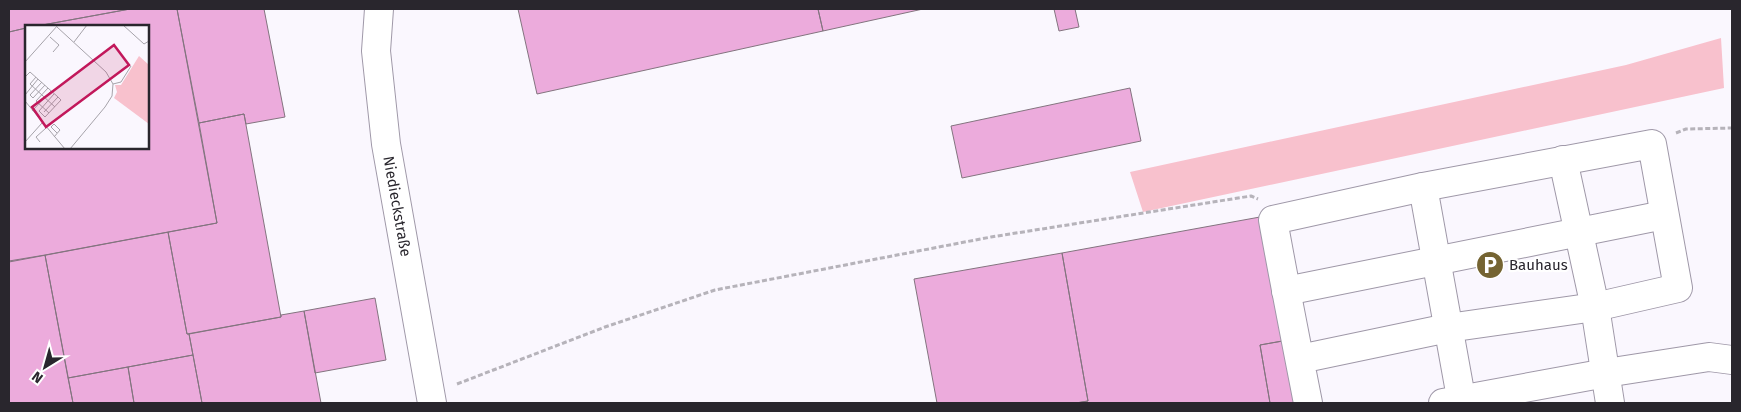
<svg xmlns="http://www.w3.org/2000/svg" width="1741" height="412" viewBox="0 0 1741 412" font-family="'Fira Sans',sans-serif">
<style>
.green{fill:#f8c1cd}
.building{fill:#ecabdc;stroke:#83747f}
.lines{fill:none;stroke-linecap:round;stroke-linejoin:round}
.minor-casing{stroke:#9f98a8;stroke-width:30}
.path{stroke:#b6b3ba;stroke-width:3;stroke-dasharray:5 2.5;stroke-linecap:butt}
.minor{stroke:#fff;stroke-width:28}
.labels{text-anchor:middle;stroke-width:4.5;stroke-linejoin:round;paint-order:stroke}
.street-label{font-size:15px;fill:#29262d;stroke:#fff}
.poi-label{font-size:15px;fill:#29262d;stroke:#fff;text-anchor:start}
.inset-road{fill:none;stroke:#a6a3aa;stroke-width:1}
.view{fill:#c2185b;fill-opacity:0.15;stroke:#c2185b;stroke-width:2.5}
.inset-edge{fill:none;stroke:#29262d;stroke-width:2.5}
</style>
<rect width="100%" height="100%" fill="#faf7fe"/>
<!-- green -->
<path class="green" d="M1721,38L1724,88L1143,212L1130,172L1626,65Z"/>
<!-- building -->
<path class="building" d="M9,9H130L37,26H26V28L9,32Z
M130,9H177L217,223L9,262V32L26,28V148H148V26H37Z
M177,9H264L285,117L246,124L244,114L199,123Z
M518,9H818L823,31L537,94Z
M818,9H923L823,31Z
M1054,9H1075L1079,27L1059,31Z
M1130,88L1141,141L962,178L951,126Z
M244,114L281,317L187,334L168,232L217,223L199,123Z
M1260,217L1283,341L1260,345L1270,403H1076L1088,401L1062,253Z
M168,232L187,334H189L193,355L68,378L45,255Z
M1062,253L1088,401L1076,403H937L914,279Z
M45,255L73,403H9V261Z
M375,298L386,360L315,373L304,311Z
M304,311L321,403H202L189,334L281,317V315Z
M1282,341L1294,403H1270L1260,345Z
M193,355L202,403H134L128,367Z
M128,367L134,403H73L68,378Z"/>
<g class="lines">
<!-- minor casing -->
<g class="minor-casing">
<g id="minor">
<path id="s1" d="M379,9L376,51L386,144L432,403"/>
<path d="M1563,160L1595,307L1610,403"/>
<path d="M1423,187L1462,403"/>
<path d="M1286,291L1664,215"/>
<path d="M1300,359L1448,328L1595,307L1678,288L1652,144L1423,187L1273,220C1284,281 1296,342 1308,403"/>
<path d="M1443,403L1606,373L1709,357L1732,360"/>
</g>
</g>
<!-- path -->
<path class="path" d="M1676,133L1686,129L1732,128
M457,384L605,327L715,290L991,237L1251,196L1258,199"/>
<!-- minor -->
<use href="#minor" class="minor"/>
</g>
<!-- icons -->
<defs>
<g id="parking-disc" transform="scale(1.4375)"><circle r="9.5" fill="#756432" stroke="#fff"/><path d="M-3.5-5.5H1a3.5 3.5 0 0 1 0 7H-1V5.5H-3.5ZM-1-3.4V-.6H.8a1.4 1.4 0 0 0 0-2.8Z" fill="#fff"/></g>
</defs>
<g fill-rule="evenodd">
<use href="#parking-disc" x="1490" y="265"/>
</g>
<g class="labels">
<!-- street labels -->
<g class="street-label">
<text dy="5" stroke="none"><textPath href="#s1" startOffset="199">Niedieckstraße</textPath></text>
</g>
<!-- poi labels -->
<g class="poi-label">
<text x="1509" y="270">Bauhaus</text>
</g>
</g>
<!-- overview -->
<g transform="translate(25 25)">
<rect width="124" height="124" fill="#faf7fe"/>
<path d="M114,31L124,40V99L89,73L92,67L90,60H96Z" fill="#f8c1cd"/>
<path class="inset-road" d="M98,0L119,19L124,16M32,2L81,47L88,59L87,71L80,82L45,124M25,12L34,20L28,27M49,17L62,0M0,37L33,0M0,52L5,47L33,72L36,75L20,92L14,86L29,69M11,52L5,59L30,82M17,57L5,70L8,73L20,60M88,59L96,57L106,41M23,63L11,76L24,88M0,70L13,54M0,76L40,124M7,86L26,66M19,87L33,72M29,112L35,105L29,99L26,102L32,108M0,117L17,98M15,117L11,112L21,103"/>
<path class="view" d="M89,20L104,40L21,102L7,82Z"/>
<rect width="124" height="124" class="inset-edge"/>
</g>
<!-- border -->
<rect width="1741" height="412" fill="none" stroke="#29262d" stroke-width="20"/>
<!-- north arrow -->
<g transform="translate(45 367) rotate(217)" stroke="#ffffff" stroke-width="4" paint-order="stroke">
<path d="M0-4L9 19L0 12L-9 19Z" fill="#29262d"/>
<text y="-8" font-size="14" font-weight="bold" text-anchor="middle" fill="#29262d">N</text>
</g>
</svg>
